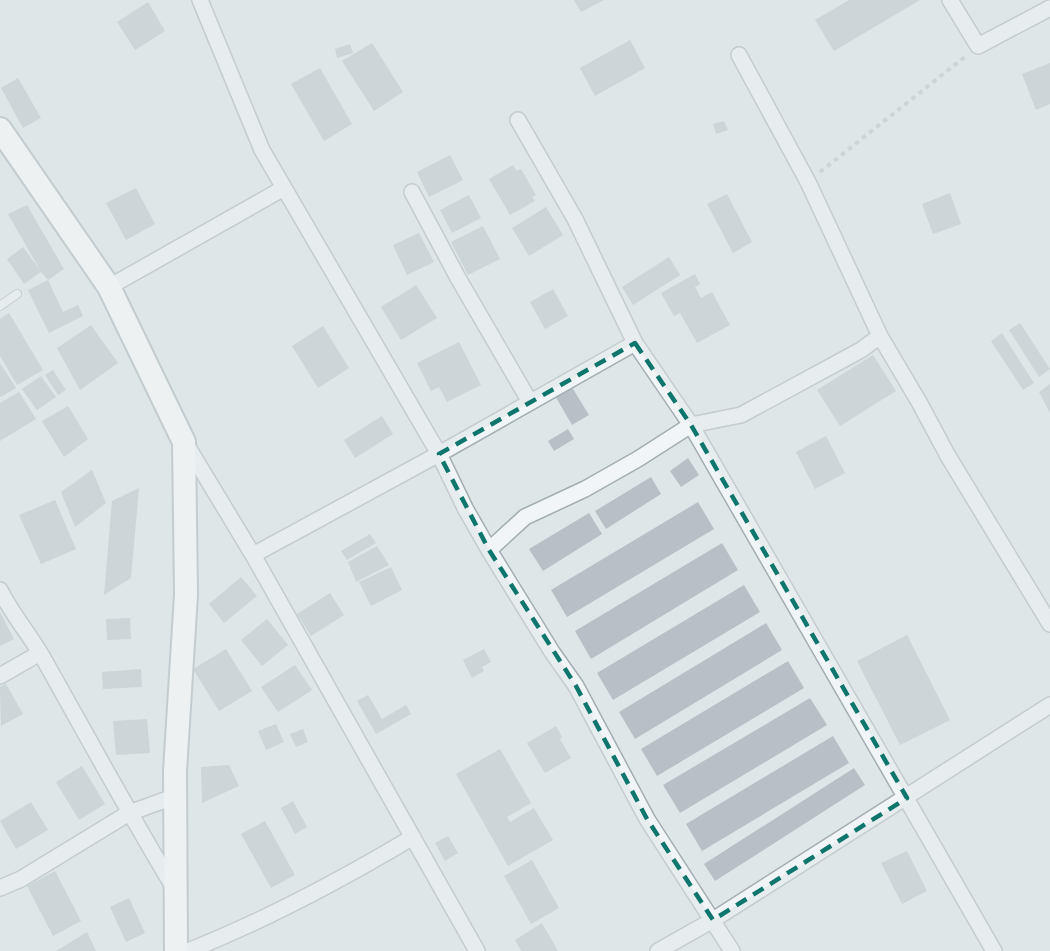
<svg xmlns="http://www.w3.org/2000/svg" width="1050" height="951" viewBox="0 0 1050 951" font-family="Commissioner,sans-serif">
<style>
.building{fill:#b7c0c5}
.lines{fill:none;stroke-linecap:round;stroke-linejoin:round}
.lane-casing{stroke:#a4aeb2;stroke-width:10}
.street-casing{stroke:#a4aeb2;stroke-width:18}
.secondary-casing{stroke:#a4aeb2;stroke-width:26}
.path{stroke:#b9c0c3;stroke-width:4;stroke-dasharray:4.5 4.5;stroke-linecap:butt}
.lane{stroke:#f2f5f7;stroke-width:8}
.street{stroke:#f2f5f7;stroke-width:15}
.secondary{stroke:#fff;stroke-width:22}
.marked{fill:none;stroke:#0f766e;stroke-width:4.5;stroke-dasharray:12 8;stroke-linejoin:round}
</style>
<rect width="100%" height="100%" fill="#dfe6e8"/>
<!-- building -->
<path class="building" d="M574,0H604L581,12Z
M849,0H920L834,51L815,20Z
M148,2L165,31L135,50L117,22Z
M630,40L645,68L595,96L580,68Z
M372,43L403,92L374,111L342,61Z
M350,44L353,53L337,58L335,49Z
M1050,63V104L1036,110L1022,74Z
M320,68L352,124L324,141L291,84Z
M18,78L41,118L23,128L1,88Z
M724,121L728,130L716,134L713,124Z
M450,155L463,180L429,197L417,172Z
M513,165L517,171L521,169L536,195L532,197L535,201L510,215L489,179Z
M136,188L155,224L126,240L106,203Z
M950,193L961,224L933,234L922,204Z
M727,194L752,242L733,253L707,204Z
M469,195L481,218L452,233L440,210Z
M27,205L64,269L48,280L41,272L24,284L7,259L23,247L40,270L8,214Z
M546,207L563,235L529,256L512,228Z
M483,226L500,259L468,275L451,242Z
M419,233L434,262L407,275L393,245Z
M669,257L680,275L633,305L622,287Z
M695,274L700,284L695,287L701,298L712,292L730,325L697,343L680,313L674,316L661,293Z
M48,280L63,312L78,305L83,316L49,333L28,290Z
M416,285L437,318L401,340L381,307Z
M553,289L568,316L545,329L530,302Z
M9,313L43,370L17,385L0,356V319Z
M1020,323L1050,369L1039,377L1009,330Z
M91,325L118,363L80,390L57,348Z
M323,326L349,368L318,388L292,346Z
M1002,333L1034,383L1023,390L991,341Z
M459,342L481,385L447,402L439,387L431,391L417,363Z
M873,355L896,391L840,426L817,390Z
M0,363L16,388L1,397L0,395Z
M53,370L66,390L58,395L45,375Z
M41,376L56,397L37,410L22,389Z
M570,384L589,415L572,425L554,394Z
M1050,384V413L1039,392Z
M19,392L36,419L0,441V403Z
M68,406L88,439L64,457L42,421Z
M382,416L393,434L355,458L344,440Z
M568,429L574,439L554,451L548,441Z
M826,436L845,473L815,489L796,452Z
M688,458L699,475L681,487L670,471Z
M92,470L106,503L75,527L61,492Z
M651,477L661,494L606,529L595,511Z
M139,488L131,578L104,595L112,501Z
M55,500L76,549L41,564L19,515Z
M698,502L714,529L567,617L551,590Z
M589,513L602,534L543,571L529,549Z
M370,534L376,543L347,560L341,551Z
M722,543L738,570L591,659L575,631Z
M377,546L389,565L356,582L348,562Z
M391,567L402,590L371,606L359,582Z
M241,577L257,596L224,623L209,604Z
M744,585L760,612L613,700L597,673Z
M330,593L344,615L311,636L297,614Z
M0,612L14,639L0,646Z
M130,618L131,639L107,640L106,619Z
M267,619L288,645L262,666L241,640Z
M766,623L782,650L635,739L619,712Z
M907,635L950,720L900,745L857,661Z
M226,649L252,691L219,711L193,669Z
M484,649L491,662L482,667L484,671L472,678L463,660Z
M788,661L804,688L657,776L641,749Z
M295,665L312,690L278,712L261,687Z
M141,669L142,687L103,689L102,672Z
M6,684L23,714L1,726L0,687Z
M368,695L382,719L406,705L411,714L376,734L357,701Z
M810,698L827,725L680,813L663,785Z
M147,719L150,753L116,755L113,721Z
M276,724L284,742L266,750L258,731Z
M556,726L562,737L560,739L571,758L545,773L527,743Z
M303,729L308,742L296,747L290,734Z
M833,736L849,763L702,851L686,824Z
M500,749L531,803L507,817L510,822L534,808L553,840L508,866L456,774Z
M229,765L239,786L202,803L201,767Z
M82,766L105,804L79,820L56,782Z
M854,768L865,785L715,881L704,864Z
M293,801L307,827L295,834L281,808Z
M31,802L48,830L16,849L0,821Z
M265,821L295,875L271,888L241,834Z
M448,836L458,853L445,861L435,843Z
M907,851L927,891L902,904L881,863Z
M532,860L559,908L531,924L504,876Z
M55,871L81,921L53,936L27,886Z
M129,898L145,933L126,942L110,907Z
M542,923L558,951H521L515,940Z
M87,932L96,951H56Z"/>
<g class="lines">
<!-- lane casing -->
<g class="lane-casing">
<path id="lane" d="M0,306L17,294"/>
</g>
<!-- street casing -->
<g class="street-casing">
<path id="street" d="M200,0L262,150L439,454L465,508L489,550L552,652L576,686L647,819L732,951
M950,0L978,46L1050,8
M739,55L808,182L880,336L919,402L948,456L1050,624
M518,120L575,219L635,343L691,425L994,951
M412,192L458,278L530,402
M109,287L284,188
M186,444L253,555L477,951
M489,550L525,517L585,489L638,459L691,425L741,415L861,350L880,336
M253,555L439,454L635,343
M0,590C12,614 29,634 42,656C86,734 128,812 174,888
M0,676L40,653
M0,888L21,879L129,813L176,796
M188,951C266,920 341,880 413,837
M658,951L713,920L1050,705"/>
</g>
<!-- secondary casing -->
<g class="secondary-casing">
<path id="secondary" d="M0,129L109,287L184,442L186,595L175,771L176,951"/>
</g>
<!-- path -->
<path class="path" d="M820,172L966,56"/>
<!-- lane -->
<use href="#lane" class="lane"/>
<!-- street -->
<use href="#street" class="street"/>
<!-- secondary -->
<use href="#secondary" class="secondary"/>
</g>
<!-- marked area -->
<path d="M0 0H1050V951H0ZM635,343L691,425L907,798L713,920L647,819L576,686L489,550L439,454Z" fill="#dfe6e8" fill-opacity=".55" fill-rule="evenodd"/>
<path class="marked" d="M635,343L691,425L907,798L713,920L647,819L576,686L489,550L439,454Z"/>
</svg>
